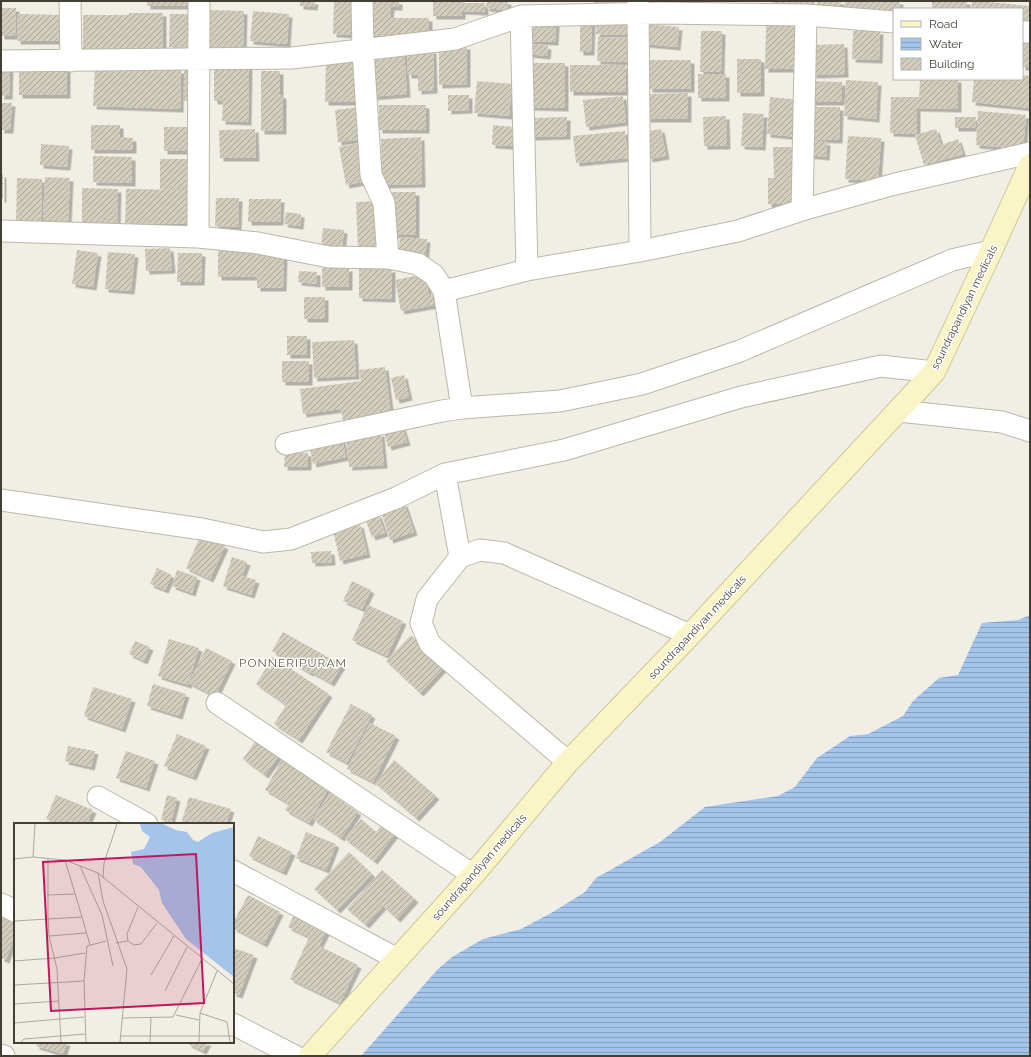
<svg xmlns="http://www.w3.org/2000/svg" width="1031" height="1057" viewBox="0 0 1031 1057" font-family="Raleway,sans-serif">
<style>
.water{fill:url(#water-rules)}
.building{fill:url(#building-hatch);filter:url(#shadow)}
.lines{fill:none;stroke-linecap:round;stroke-linejoin:round}
.street-casing{stroke:#bbb8a8;stroke-width:23}
.secondary-casing{stroke:#cdc798;stroke-width:24}
.street{stroke:#fff;stroke-width:21}
.secondary{stroke:#faf5c6;stroke-width:22}
.labels{text-anchor:middle;stroke-width:3;stroke-linejoin:round;paint-order:stroke}
.street-label{font-size:11px;fill:#433f35;stroke:#fff}
.neighbourhood-label{font-size:12px;letter-spacing:1px;fill:#655f4d;stroke:#fff}
.inset-road{fill:none;stroke:#aba99f;stroke-width:1}
.view{fill:#c2185b;fill-opacity:0.15;stroke:#c2185b;stroke-width:2}
.inset-edge{fill:none;stroke:#433f35;stroke-width:2}
</style>
<defs>
<pattern id="water-rules" width="6" height="5" patternUnits="userSpaceOnUse"><rect width="6" height="5" fill="#a5c4e9"/><path d="M0 2.5h6" fill="none" stroke="#88a1be"/></pattern>
<pattern id="building-hatch" width="6" height="6" patternUnits="userSpaceOnUse"><rect width="6" height="6" fill="#d1ccbb"/><path d="M-1 1l2-2M0 6l6-6M5 7l2-2" fill="none" stroke="#aba799"/></pattern>
<filter id="shadow"><feDropShadow dx="3.5" dy="3.5" stdDeviation="0" flood-color="#0004"/></filter>
</defs>
<rect width="100%" height="100%" fill="#f1efe5"/>
<!-- water -->
<path class="water" d="M1030,615V1056H361L438,969L452,957L483,939L521,929L553,912L585,892L596,878L660,842L705,807L778,796L795,787L817,758L850,736L868,734L903,716L913,701L939,678L958,675L982,623L1018,620Z"/>
<!-- building -->
<path class="building" d="M147,1H190V6H147Z
M300,1H315L314,7L300,6Z
M334,1H356L355,35L333,34Z
M367,1H399V7H391L390,18H429V36H367Z
M433,1H464V3H485V12L462,11V16H433Z
M487,1H508L507,10L486,8Z
M594,1H634L633,8L594,6Z
M772,1H815V5L772,4Z
M817,1H841V7L817,6Z
M845,1H900L899,9H894V12L844,8Z
M932,1H967V9H932Z
M972,1H988V2L1030,6V25L1022,24V9H971Z
M1,8H16L15,36H1Z
M207,10L244,11L243,49L206,48Z
M253,11L289,14L287,44L250,41Z
M129,13H163V49H83V15H129Z
M18,14L66,15V41H17Z
M170,14H194L192,48L169,47Z
M525,21L556,23L555,42L524,41Z
M580,21H592L591,52H580Z
M597,21L627,22V35L596,34Z
M647,24L679,27L677,47L645,44Z
M766,26H802L801,69H765Z
M701,31H722L721,72H700Z
M853,31H880L879,60L852,59Z
M598,37L628,38L627,62L597,61Z
M1022,40H1030V67H1022Z
M528,43L548,46L547,56L527,54Z
M844,44L845,74L813,75L812,45Z
M439,46H467V84L439,85Z
M404,50L407,94L369,97L366,52Z
M407,50H433L434,90L418,91V75H408Z
M737,59H761V93H737Z
M649,60H691V89H649Z
M326,61L360,62L359,102H325Z
M528,63H565V108L528,107Z
M1,65H10L9,96H1Z
M214,65L249,66L248,122L222,121L223,101H214Z
M570,65H626V92H570Z
M19,66H67V95H19Z
M95,67L181,70L180,109L93,106Z
M184,70H196L195,101H184Z
M261,71H280V95H283V131H261Z
M698,74H726V98H698Z
M1022,75L1030,76V108L972,102L974,79H1022Z
M920,79H958V109L917,108V134L890,133L891,97H919Z
M846,80L878,82L876,119L844,116Z
M477,81L512,84L509,116L474,113Z
M809,81L842,82V102H808Z
M688,93V119H647L646,94Z
M448,95H469V110L448,111Z
M623,96L626,122L586,127L583,100Z
M770,97L801,100L797,137L767,134Z
M1,103H12L10,130H1Z
M379,105H426V130H379Z
M360,107L364,139L338,142L335,110Z
M808,107H840L839,140L808,139Z
M978,111L1026,115L1023,149L976,145Z
M743,113L764,114L762,147L741,146Z
M726,116L727,146H704L703,117Z
M567,117V136L532,137L531,118Z
M955,117H976L975,128H955Z
M91,125H120V137L133,138V150H91Z
M493,125L513,127L512,146L492,145Z
M164,127H192V151H164Z
M255,129L256,158H220L219,130Z
M661,129L666,156L649,159L644,132Z
M936,129L941,145L958,139L963,154L924,165L915,135Z
M625,131L628,158L576,163L573,136Z
M848,136L881,138L878,181L845,179Z
M421,137L422,184L382,185L381,139Z
M809,140L827,142L826,157L807,155Z
M361,143L368,181L346,185L339,147Z
M41,144L69,146L67,167L40,165Z
M773,147H797V204H768V178H774Z
M93,156L132,157V183L93,182Z
M160,159H191L190,189H160Z
M1,174H3V199H1Z
M45,177L70,178L68,222L43,221Z
M17,178L42,179L41,223L16,222Z
M82,188L118,189L117,226L82,225Z
M126,189L189,190L188,224L125,223Z
M391,192H416V235H391Z
M216,198H239L238,227L215,226Z
M249,199H281L280,222H248Z
M378,201L380,249L358,250L356,202Z
M286,212L301,214L300,226L284,224Z
M323,228L344,230L342,250L321,248Z
M400,237L427,239L425,260L398,257Z
M170,248L172,270L146,271L145,249Z
M77,250L98,253L93,287L72,284Z
M218,251L284,252L283,288H257V277H218Z
M108,252L135,254L131,291L105,289Z
M178,253H202L201,282H177Z
M322,268H349V287H322Z
M359,269H392V299L359,298Z
M299,271L317,272V284L298,282Z
M425,274L429,296L438,294L440,304L401,311L395,280Z
M304,297H325V319H304Z
M287,336H307V355H287Z
M354,340L356,376L314,378L312,342Z
M282,361H309V382H282Z
M385,367L391,414L343,421L341,409L303,414L300,389L361,381L359,370Z
M404,375L409,397L396,400L391,378Z
M402,426L407,442L388,447L384,431Z
M381,433L384,465L349,467L346,436Z
M342,439L346,457L313,464L309,445Z
M285,452L308,453V467H284Z
M404,503L414,532L390,540L381,511Z
M378,514L385,533L372,537L365,519Z
M360,524L367,554L340,561L333,530Z
M201,535L225,546L210,579L186,568Z
M331,551L332,562L312,563L311,552Z
M232,557L247,562L242,576L256,580L251,595L223,586Z
M157,568L172,575L165,590L150,584Z
M177,570L197,577L192,593L172,586Z
M352,581L371,590L362,609L343,601Z
M368,605L403,621L387,656L352,640Z
M283,632L342,665L331,683L311,672L310,673L272,651Z
M411,635L429,653L448,663L420,693L386,661Z
M169,639L199,648L188,685L158,676Z
M135,641L150,647L144,661L129,654Z
M206,648L232,661L215,696L189,683Z
M273,657L329,694L299,740L274,724L286,705L256,684Z
M153,684L186,694L179,716L147,706Z
M93,687L132,699L122,729L84,716Z
M351,704L372,715L347,763L326,752Z
M370,723L396,736L373,782L347,769Z
M177,734L206,746L193,777L164,766Z
M260,734L283,750L265,775L243,759Z
M68,746L95,751L91,767L65,761Z
M126,751L155,761L146,788L116,778Z
M284,756L331,784L309,823L285,810L289,804L265,790Z
M394,760L436,796L416,818L375,783Z
M330,793L358,812L341,838L313,819Z
M56,795L93,810L88,821L97,824H58L46,819Z
M167,795L177,798L171,822L161,820Z
M189,797L231,809L226,824H181Z
M361,819L376,832L386,819L399,829L374,861L345,839Z
M306,832L336,844L326,870L296,858Z
M258,836L292,852L283,872L249,856Z
M349,852L372,874L337,910L314,889Z
M382,870L415,899L397,919L383,906L366,925L347,909Z
M248,895L280,912L264,944L233,928V923Z
M295,913L328,928L319,946L358,965L340,1003L290,979L309,937L288,927Z
M1,914L15,919V934L6,960L1,958Z
M233,948L254,955L239,995L233,993Z
M37,1042H67L63,1054L36,1046Z
M189,1042H208L203,1051L188,1044Z"/>
<g class="lines">
<!-- street casing -->
<g class="street-casing">
<path id="street" d="M70,1L71,61
M362,1L363,50L371,175L384,203L388,258
M638,1L640,251L738,231L802,210L895,184L1030,153
M521,16L527,270
M1022,32H1030
M1,61L292,58L455,39L521,16L662,13L806,15L894,22
M802,210L806,15
M1,231L198,237L199,1
M198,237L258,243L329,257L388,258L418,264L434,275L444,291L462,408
M444,291L527,270L640,251
M899,411L1002,422L1030,431
M286,444L442,411L462,408L560,401L642,384L740,351L952,260L991,251
M445,474L460,557
M1,500L202,529L263,542L291,539L396,498L445,474L564,450L741,397L881,366L934,372
M217,703L473,875
M568,762L430,644L421,623L427,599L460,557L480,550L504,553L690,635
M98,797L147,824
M233,871L397,959
M1,904L15,911
M233,1024L295,1056
M1,1055L4,1056"/>
</g>
<!-- secondary casing -->
<g class="secondary-casing">
<path id="secondary" d="M310,1056L473,875L568,762L690,635L934,372L991,251L1030,165"/>
</g>
<!-- street -->
<use href="#street" class="street"/>
<!-- secondary -->
<use href="#secondary" class="secondary"/>
</g>
<g class="labels">
<!-- street labels -->
<g class="street-label">
<text transform="translate(964 307) rotate(-64)" y="4">soundrapandiyan medicals</text>
<text transform="translate(697 627) rotate(-47)" y="4">soundrapandiyan medicals</text>
<text transform="translate(479 867) rotate(-49)" y="4">soundrapandiyan medicals</text>
</g>
<!-- neighbourhood labels -->
<g class="neighbourhood-label">
<text x="293" y="667">PONNERIPURAM</text>
</g>
</g>
<!-- overview -->
<g transform="translate(14 823)">
<rect width="220" height="220" fill="#f1efe5"/>
<path d="M126,1H149L162,7L173,9L179,17L184,19L198,10L220,4V154L172,116L148,80L145,67L127,44L119,41L117,29L130,26L136,14L128,8Z" fill="#a5c4e9"/>
<path class="inset-road" d="M21,1L19,34L51,37L84,50L220,161M0,36L19,34M34,36V92L35,113L43,146L47,219M66,43L88,92L99,143M84,50L89,78L113,146L106,219M89,55L90,40L103,1M33,72L61,71M124,84L113,111L114,118L120,122L127,121L143,100M68,94L76,122M0,98L68,94L51,37M35,113L72,110M102,120L114,118M0,138L41,135L71,130M137,152L160,113M70,158L73,123L92,118M0,162L70,158L72,219M151,168L173,124M0,181L45,178M186,190L213,199L216,219M162,192L185,197M108,195L159,194L188,136M0,200L70,194M107,213H220M7,219L10,216L71,211M136,219L137,195M185,219L186,190L203,148"/>
<path class="view" d="M182,31L190,180L37,188L29,39Z"/>
<rect width="220" height="220" class="inset-edge"/>
</g>
<!-- border -->
<rect width="1031" height="1057" fill="none" stroke="#433f35" stroke-width="4"/>
<!-- legend -->
<rect x="893" y="8" width="130" height="72" fill="#ffffff" stroke="#b4b2ae"/>
<rect x="901" y="21" width="20" height="6" fill="#faf5c6" stroke="#b4b2ae"/>
<text x="929" y="28" font-size="12" fill="#433f35">Road</text>
<rect x="901" y="38" width="20" height="12" fill="url(#water-rules)" stroke="#b4b2ae"/>
<text x="929" y="48" font-size="12" fill="#433f35">Water</text>
<rect x="901" y="58" width="20" height="12" fill="url(#building-hatch)" stroke="#b4b2ae"/>
<text x="929" y="68" font-size="12" fill="#433f35">Building</text>
</svg>
